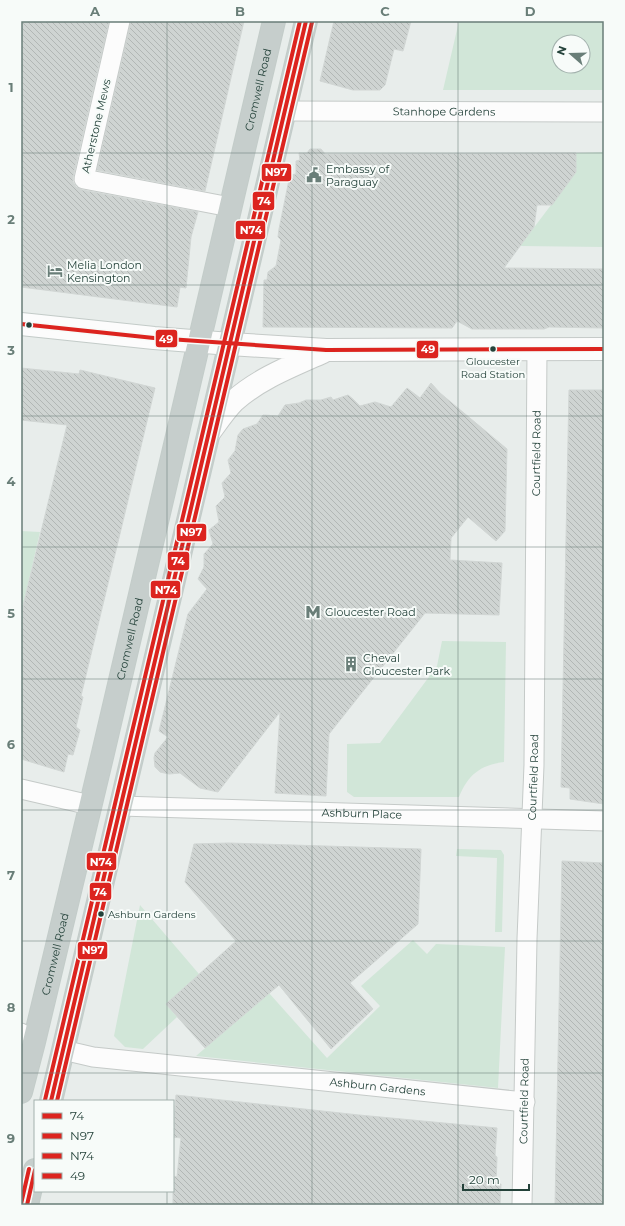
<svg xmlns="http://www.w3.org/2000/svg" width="625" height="1226" viewBox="0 0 625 1226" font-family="Montserrat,sans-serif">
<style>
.green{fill:#d1e6d8;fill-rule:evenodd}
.building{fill:url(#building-back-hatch);stroke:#d1d6d4}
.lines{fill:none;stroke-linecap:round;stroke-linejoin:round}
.minor-casing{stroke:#c5cac8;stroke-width:21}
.tertiary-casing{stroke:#c5cac8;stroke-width:24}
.secondary-casing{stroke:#c3cbc8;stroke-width:24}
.trunk-casing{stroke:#c3ccc9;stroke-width:24}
.minor{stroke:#fcfcfc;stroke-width:19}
.tertiary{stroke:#fcfcfc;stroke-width:22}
.secondary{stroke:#fcfcfc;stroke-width:22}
.trunk{stroke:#c6cecc;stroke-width:22}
.bus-1-casing{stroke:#f7fbf9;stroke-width:7}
.bus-2-casing{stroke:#f7fbf9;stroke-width:7}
.bus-3-casing{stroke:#f7fbf9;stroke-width:7}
.bus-4-casing{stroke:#f7fbf9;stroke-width:7}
.bus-1{stroke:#dc241f;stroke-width:4}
.bus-2{stroke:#dc241f;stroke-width:4}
.bus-3{stroke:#dc241f;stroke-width:4}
.bus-4{stroke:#dc241f;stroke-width:4}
.grid{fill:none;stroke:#697e78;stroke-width:1;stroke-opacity:0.55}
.bus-dot{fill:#24423a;stroke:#f7fbf9;stroke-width:1.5}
.labels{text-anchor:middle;stroke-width:4;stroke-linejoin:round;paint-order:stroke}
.bus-label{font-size:10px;fill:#24423a;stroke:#f7fbf9}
.street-label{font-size:11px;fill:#24423a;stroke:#f7fbf9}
.poi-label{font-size:11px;fill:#24423a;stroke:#f7fbf9;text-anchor:start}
.line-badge{stroke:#f7fbf9;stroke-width:1.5}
.badge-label{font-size:11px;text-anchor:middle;font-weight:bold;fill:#fff}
.neatline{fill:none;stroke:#697e78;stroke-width:1.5}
.grid-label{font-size:13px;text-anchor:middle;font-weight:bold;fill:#697e78}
</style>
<defs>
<pattern id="building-back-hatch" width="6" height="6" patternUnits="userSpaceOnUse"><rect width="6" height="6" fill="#cfd4d2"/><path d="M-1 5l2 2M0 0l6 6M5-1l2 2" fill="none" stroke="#b2b7b5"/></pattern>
</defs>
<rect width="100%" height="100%" fill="#e8edeb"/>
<!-- green -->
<path class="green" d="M459,21H604V90H443ZM559,42H583V66H559Z
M604,152V247L520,246L576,172V153Z
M21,531L40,532L21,614Z
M442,641L506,642L504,762C480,765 468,775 459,797H354L347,792V744L380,743L437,666Z
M457,849L501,850L504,855L502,932H495L497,858L456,856Z
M140,905L199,974L166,1004L177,1017L143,1049L125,1047L114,1036Z
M413,940L427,954L436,944L505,947L498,1088L196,1056L269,993L327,1058L380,1006L361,986Z"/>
<!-- building -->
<path class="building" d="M21,21H109L73,177V182L76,187L82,190L198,212L191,237L186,288L180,287L177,307L21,287Z
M131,21H244L205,191L97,170Z
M334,21H411L403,51L394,49L385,85L380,90H353L320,81Z
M310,149H321L325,154L576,153V172L552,205H537L534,227L504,268L604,269V328L549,327L544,329H472L457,321L452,328L263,327L264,280H267L268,272L276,266L281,240L278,237L279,229L290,175L296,174V161L300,160L299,153H307Z
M21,368L79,374L80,370L155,388L81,696L83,697L76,727L80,730L73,755L68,754L64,772L21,759V614L67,425L21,420Z
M431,383L440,393L507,449L505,531L496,541L468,517L451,538L450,560L502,563L499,615L425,613L329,734L326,796L275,793L280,712L218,792L200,788L180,773L169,774L160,772L155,767L154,758L155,753L168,737L159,731L188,614L207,589L198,579L204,567V554L213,544L209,530L219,522L216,506L225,497L222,483L231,473L228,460L235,451L238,435L243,429L257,424L263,415L278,416L285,405L299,403L306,400H321L331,397L333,400L348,395L353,399L360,406L375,402L391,407L407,388L420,398Z
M569,390H604V804L570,799V788L561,787Z
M229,843L421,849L418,924L350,983L373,1009L331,1049L279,985L205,1048L166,1004L236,941L185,882L194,844Z
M562,861L604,863V1205H555Z
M176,1095L359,1115L497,1128L495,1155L497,1157L496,1183L501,1184L500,1204L173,1205V1176L177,1177L181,1138L173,1137Z"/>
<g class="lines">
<!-- minor casing -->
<g class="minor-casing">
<g id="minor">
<path d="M120,21L84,179L230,207"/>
<path id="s1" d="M285,111L604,112"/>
<path d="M21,789L90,805"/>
<path id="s2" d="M121,806L604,821"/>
<path d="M21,1033L34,1042"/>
<path id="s3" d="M63,1050L93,1057L152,1063L525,1102"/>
<path id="s4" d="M522,1205L527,939L534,765L537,349"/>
</g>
</g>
<!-- tertiary casing -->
<g class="tertiary-casing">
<path id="tertiary" d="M230,344L326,350L604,349
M209,433C217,422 225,410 234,401C260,378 292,366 323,352"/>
</g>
<!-- secondary casing -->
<g class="secondary-casing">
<path id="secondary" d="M21,324L154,338L230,344"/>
</g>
<!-- trunk casing -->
<g class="trunk-casing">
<g id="trunk">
<path id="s5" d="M21,1092L34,1042L103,753L274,21"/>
<path d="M51,1101L306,21"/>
<path d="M27,1205L35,1170"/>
</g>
</g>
<!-- minor -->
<use href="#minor" class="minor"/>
<!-- tertiary -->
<use href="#tertiary" class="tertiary"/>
<!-- secondary -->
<use href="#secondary" class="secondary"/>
<!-- trunk -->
<use href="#trunk" class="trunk"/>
<!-- bus-1 casing -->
<g class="bus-1-casing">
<path id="bus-1" d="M51,1101L306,21
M27,1205L35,1170"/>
</g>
<!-- bus-2 casing -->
<g class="bus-2-casing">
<path id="bus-2" d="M57,1101L312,22"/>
</g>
<!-- bus-3 casing -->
<g class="bus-3-casing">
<path id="bus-3" d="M45,1100L300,21
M21,1204L29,1169"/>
</g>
<!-- bus-4 casing -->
<g class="bus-4-casing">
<path id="bus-4" d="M21,324L154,338L326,350L604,349"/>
</g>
<!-- bus-1 -->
<use href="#bus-1" class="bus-1"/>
<!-- bus-2 -->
<use href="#bus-2" class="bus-2"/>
<!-- bus-3 -->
<use href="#bus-3" class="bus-3"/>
<!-- bus-4 -->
<use href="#bus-4" class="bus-4"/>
</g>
<!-- grid -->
<path class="grid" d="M167,21V1101M312,21V1205M458,21V1205M21,153H604M21,285H604M21,416H604M21,547H604M21,679H604M21,810H604M21,941H604M21,1073H604M167,1191V1205"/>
<!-- icons -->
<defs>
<g id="civic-bare" transform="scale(1.2)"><path d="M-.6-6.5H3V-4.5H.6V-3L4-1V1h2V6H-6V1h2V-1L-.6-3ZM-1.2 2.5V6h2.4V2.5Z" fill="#697e78" stroke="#f7fbf9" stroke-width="2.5" paint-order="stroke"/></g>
<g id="hotel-bare" transform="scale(1.2)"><path d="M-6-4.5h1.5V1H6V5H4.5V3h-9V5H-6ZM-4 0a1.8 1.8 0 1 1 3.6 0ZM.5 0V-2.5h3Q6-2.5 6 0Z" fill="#697e78" stroke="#f7fbf9" stroke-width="2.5" paint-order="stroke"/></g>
<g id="metro-bare" transform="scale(1.2)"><path d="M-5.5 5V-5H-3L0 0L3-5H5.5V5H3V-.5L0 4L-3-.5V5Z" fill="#697e78" stroke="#f7fbf9" stroke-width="2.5" paint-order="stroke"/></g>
<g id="building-bare" transform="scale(1.2)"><path d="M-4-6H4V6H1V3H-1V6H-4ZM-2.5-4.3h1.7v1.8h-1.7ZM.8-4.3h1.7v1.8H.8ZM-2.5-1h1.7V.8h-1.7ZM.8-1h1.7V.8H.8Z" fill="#697e78" stroke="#f7fbf9" stroke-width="2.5" paint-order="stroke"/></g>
</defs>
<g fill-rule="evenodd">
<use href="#civic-bare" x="314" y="175"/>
<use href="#hotel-bare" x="55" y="271"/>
<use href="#metro-bare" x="313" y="612"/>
<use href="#building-bare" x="351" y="664"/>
</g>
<!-- markers -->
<g class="bus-dot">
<circle cx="29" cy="325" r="3.5"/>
<circle cx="493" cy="349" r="3.5"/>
<circle cx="101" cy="914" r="3.5"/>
</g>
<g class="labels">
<!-- bus labels -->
<g class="bus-label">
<text x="493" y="365">Gloucester<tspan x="493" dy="13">Road Station</tspan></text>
<text x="108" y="918" text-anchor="start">Ashburn Gardens</text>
</g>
<!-- street labels -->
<g class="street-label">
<text dy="4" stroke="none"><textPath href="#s5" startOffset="1030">Cromwell Road</textPath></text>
<text dy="4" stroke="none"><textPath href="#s1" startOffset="159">Stanhope Gardens</textPath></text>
<text transform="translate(96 126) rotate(-77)" y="4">Atherstone Mews</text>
<text dy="4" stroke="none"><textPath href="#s4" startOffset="752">Courtfield Road</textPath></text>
<text dy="4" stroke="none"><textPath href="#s5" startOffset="466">Cromwell Road</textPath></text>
<text dy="4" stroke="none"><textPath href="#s4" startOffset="428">Courtfield Road</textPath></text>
<text dy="4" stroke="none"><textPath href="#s2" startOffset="241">Ashburn Place</textPath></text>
<text dy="4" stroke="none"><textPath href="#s5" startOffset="142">Cromwell Road</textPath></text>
<text dy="4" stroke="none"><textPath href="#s3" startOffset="317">Ashburn Gardens</textPath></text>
<text dy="4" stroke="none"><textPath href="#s4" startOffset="104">Courtfield Road</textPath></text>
</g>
<!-- poi labels -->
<g class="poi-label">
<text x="326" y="173">Embassy of<tspan x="326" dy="13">Paraguay</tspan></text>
<text x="67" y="269">Melia London<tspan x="67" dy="13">Kensington</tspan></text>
<text x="325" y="616">Gloucester Road</text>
<text x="363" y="662">Cheval<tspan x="363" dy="13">Gloucester Park</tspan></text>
</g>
</g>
<g class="line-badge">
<rect x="261" y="163" width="31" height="19" rx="4" fill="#dc241f"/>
<rect x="252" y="191" width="23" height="20" rx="4" fill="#dc241f"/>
<rect x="235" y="220" width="31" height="20" rx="4" fill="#dc241f"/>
<rect x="155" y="329" width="23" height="19" rx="4" fill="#dc241f"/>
<rect x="416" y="340" width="23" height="19" rx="4" fill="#dc241f"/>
<rect x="176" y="523" width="31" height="19" rx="4" fill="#dc241f"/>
<rect x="167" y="551" width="23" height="20" rx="4" fill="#dc241f"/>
<rect x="150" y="580" width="31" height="19" rx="4" fill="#dc241f"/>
<rect x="86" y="852" width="31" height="19" rx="4" fill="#dc241f"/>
<rect x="89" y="882" width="23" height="19" rx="4" fill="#dc241f"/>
<rect x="77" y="941" width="31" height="19" rx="4" fill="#dc241f"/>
</g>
<g class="badge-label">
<text x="276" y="176">N97</text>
<text x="264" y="205">74</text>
<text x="251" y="234">N74</text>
<text x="166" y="343">49</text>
<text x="428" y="353">49</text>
<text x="191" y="536">N97</text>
<text x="178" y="565">74</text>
<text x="166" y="594">N74</text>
<text x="101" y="866">N74</text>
<text x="100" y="896">74</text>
<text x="93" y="954">N97</text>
</g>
<!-- border -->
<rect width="625" height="1226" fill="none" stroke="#f7fbf9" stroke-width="44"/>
<!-- legend -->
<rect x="34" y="1100" width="140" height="92" fill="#f7fbf9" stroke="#a3b1ad"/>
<rect x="42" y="1113" width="20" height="6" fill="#dc241f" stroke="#a3b1ad"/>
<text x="70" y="1120" font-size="12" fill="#24423a">74</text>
<rect x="42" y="1133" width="20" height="6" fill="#dc241f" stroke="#a3b1ad"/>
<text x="70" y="1140" font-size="12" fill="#24423a">N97</text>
<rect x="42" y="1153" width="20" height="6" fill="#dc241f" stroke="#a3b1ad"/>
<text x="70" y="1160" font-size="12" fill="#24423a">N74</text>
<rect x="42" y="1173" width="20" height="6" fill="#dc241f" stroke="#a3b1ad"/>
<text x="70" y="1180" font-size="12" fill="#24423a">49</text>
<!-- north arrow -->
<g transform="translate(571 54) rotate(290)"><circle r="19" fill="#f7fbf9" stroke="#a3b1ad"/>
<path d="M0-3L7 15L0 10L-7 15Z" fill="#697e78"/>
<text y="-6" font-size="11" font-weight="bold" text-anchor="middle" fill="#24423a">N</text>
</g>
<!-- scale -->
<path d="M463 1184v6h66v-6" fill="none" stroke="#24423a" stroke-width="2"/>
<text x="469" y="1184" font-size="12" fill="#24423a" stroke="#f7fbf9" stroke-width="3" paint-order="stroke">20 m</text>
<rect x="22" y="22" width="581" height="1182" class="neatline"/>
<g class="grid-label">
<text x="95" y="16">A</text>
<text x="240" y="16">B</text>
<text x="385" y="16">C</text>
<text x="530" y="16">D</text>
<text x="11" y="92">1</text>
<text x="11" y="224">2</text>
<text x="11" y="355">3</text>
<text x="11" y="486">4</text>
<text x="11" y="618">5</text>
<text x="11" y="749">6</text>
<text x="11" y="880">7</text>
<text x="11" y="1012">8</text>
<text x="11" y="1143">9</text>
</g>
</svg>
